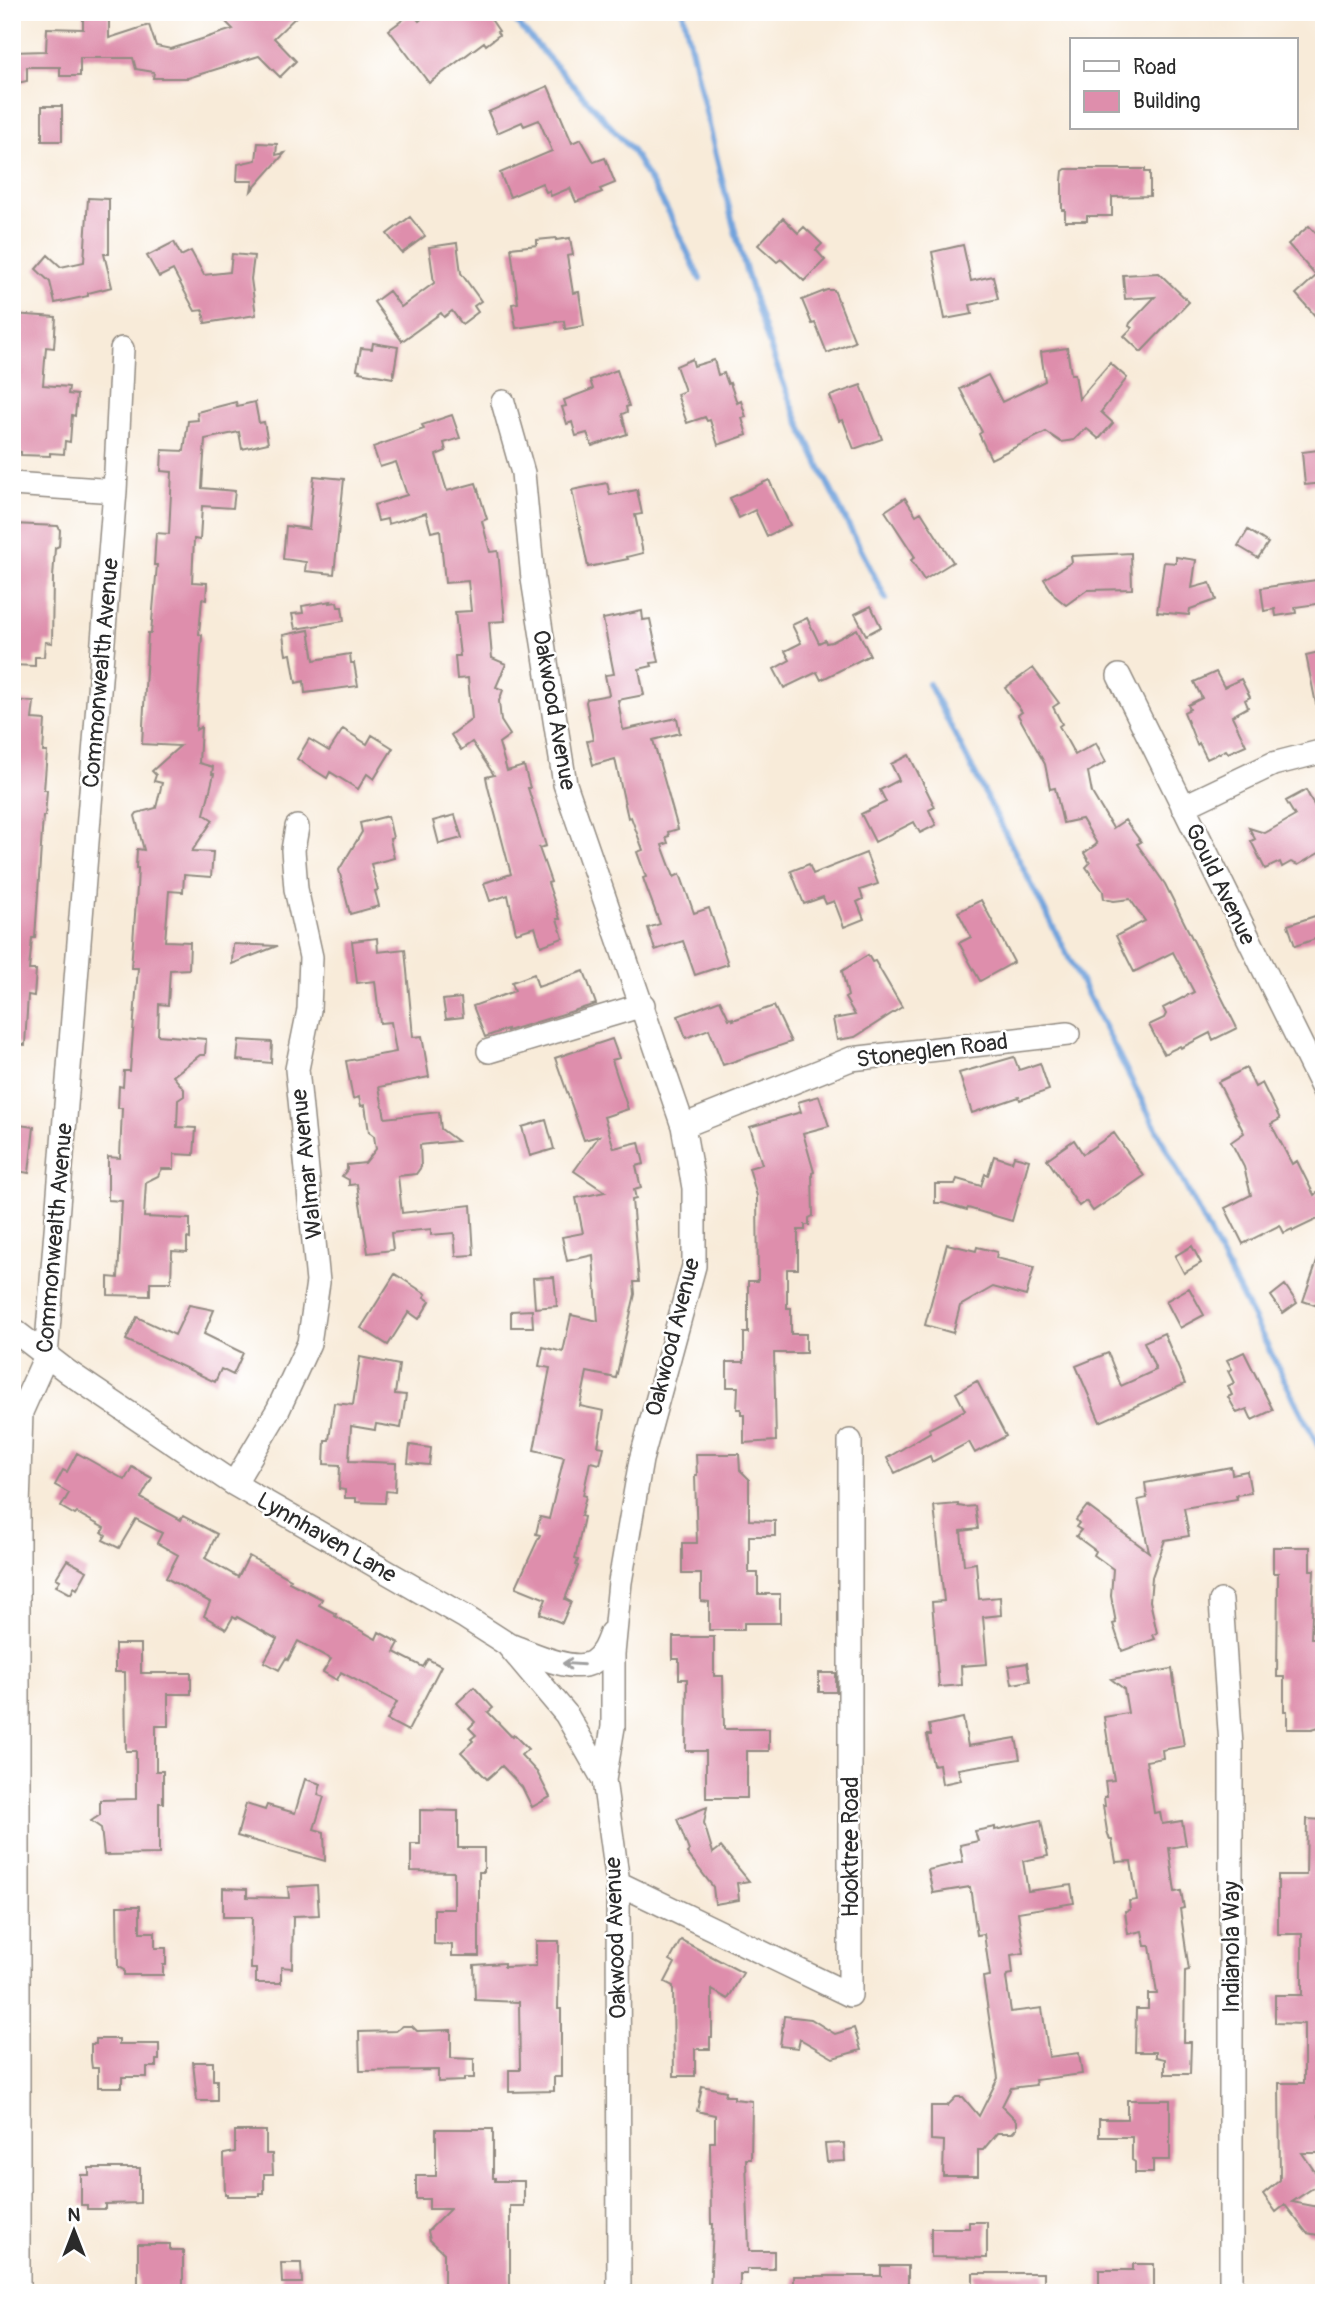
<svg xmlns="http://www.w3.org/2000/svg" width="1336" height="2305" viewBox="0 0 1336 2305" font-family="Pangolin,sans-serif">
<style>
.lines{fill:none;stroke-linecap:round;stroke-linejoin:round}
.stream{stroke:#71a3dc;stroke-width:6}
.building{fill:#de8eac}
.minor-casing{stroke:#928b82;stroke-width:26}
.minor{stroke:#fff;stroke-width:23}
.oneway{stroke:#a0a0a0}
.labels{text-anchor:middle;stroke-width:5;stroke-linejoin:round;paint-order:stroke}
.street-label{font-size:23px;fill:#2b2b2b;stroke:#fff}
</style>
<rect width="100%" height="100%" fill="#fff"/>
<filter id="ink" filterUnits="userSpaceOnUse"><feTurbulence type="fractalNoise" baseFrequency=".0143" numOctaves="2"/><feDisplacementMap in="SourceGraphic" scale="14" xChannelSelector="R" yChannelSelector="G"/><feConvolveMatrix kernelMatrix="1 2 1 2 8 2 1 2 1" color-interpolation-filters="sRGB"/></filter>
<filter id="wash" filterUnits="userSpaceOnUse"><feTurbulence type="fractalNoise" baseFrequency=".00686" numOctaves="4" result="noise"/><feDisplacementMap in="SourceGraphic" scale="28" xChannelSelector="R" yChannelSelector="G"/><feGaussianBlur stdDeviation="1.57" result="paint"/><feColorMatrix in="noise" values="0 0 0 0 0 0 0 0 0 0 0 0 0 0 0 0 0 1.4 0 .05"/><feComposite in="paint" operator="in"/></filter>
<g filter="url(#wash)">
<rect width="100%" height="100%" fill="#f8ebd9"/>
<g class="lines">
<!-- stream -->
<path class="stream" d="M507,12L631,149L669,213L700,279
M683,12C715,150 743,291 799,422C825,482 857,541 886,599
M929,684L1324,1457"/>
</g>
<g id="blocks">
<!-- building -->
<path class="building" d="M83,12H109V38L149,25L156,46L171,49L233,29L225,21L234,12H301L274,38L296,61L280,77L259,56L188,78H153L154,72L136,69L133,58H80V76H60V67H27V81L12,84V52L46,51L47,28L83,29Z
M430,12H486L499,31L497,32L499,35L486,45L484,42L429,83L389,30L412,13L419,21Z
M548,86L572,143L581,139L594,162L605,158L615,183L600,189L602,192L576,202L570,188L551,196L549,191L546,192L542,183L510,197L500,173L552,151L539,120L524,126L522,122L497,133L488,112Z
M42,106H62V141H42Z
M258,143L277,144L276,155L285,153L251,191L253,181H237L238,164L256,160Z
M1066,169H1145V172H1150V196L1112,197V216H1087V221H1065V210H1062V181L1063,171Z
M88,198L109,199V254H104L112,287L88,293V296L55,303L50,282L36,269L48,255L61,267L84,262Z
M410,217L425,236L402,253L387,234Z
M783,218L798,233L804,227L822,244L816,250L825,260L804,281L781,259L777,262L758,245Z
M1309,226L1324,242V326L1296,294L1316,276L1288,244Z
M556,238V240L570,238L573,255L567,256L573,293L579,292L584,326L565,329L564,321L516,328L512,304L518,303L511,248L537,245V240Z
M174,242L181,256L191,251L204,275L230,272L232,254L254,256L251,279L256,315L205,323L203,310L195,311L173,270L159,277L147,256Z
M457,243L461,273L481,301L474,306L478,312L462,324L452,311L444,317L441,313L402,341L374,302L389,291L401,307L434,283L429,247Z
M963,245L971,281L993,276L998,299L970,305L972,314L945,319L932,252Z
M1159,273L1189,302L1141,352L1124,336L1132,328L1129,326L1130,323L1155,297L1125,299L1123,275Z
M827,290H834L855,342L827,353L815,323L812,324L802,300Z
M12,314L56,317L54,348L46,347L43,385L69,387L68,394L77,395L75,416L72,415L70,442L65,441L64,454L50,453V456L21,455V452L12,451Z
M373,343L398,347L393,378L359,372L360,370L357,369L361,348L372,349Z
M1067,348L1071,374H1075L1079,399L1110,363L1127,378L1101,412L1113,423L1099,439L1086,428L1074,440L1061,442L1046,432L991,459L979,434L982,432L960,389L988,375L1002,402L1045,381L1041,352Z
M692,359L694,366L714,360L718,375L724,373L728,384L730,383L737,403L741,401L746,417L742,418L747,435L718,445L710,420L707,421L705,417L687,423L677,394L685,391L676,366Z
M617,370L629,406L626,407L627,412L622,414L627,434L592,446L587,433L576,436L572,422L567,424L562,407L566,406L564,400L593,389L590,380Z
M861,385L882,439L854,449L843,420L839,421L830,396Z
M236,402L237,406L255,402L259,423L264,422L268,443L242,449L239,432L205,439L202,488L235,491L233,508L202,506L200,540L194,539L192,582L207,583L206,600L202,599L199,634L202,635L196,730L201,727L199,763L213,767L212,774H214L204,814L213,820L192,851L213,852L211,877L184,875L183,892L169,891L165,941L190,942L189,969L170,970L168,1005L159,1004L158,1035L206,1039L205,1055H200L173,1076L184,1089V1096L178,1100L177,1127L196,1128L194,1155L174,1154V1169H162L158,1176L146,1182L144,1217L190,1219V1239L187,1238V1252L172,1251L171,1282H150V1296L108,1295V1277L118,1278L122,1201L108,1200V1157L120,1158L122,1108H118L119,1086L123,1087L124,1071H130L138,968H131L137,888L138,868H136L137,849L144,850L135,816L137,813L156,808L162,783L154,781L156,775L152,771L180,746L142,744L148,633H151L157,565H154L156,533L169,534L172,472L161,471L162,450L184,451L188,421L198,420L197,412Z
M452,415L460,438L444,443L446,451L436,455L447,491L476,483L487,519L482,521L490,552L498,551L505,621L489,622L492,658L506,664L496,687L503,690L499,701L501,721L510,735L499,743L507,771L524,766L530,788H528L546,846L539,848L551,882L548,883L560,919H557L563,938L541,946L535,927L516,933L508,895L490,901L484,883L511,874L488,787L486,777L494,775L472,742L461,750L451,735L472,719L468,678L457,679L455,656H460L455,612L471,611L468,581L445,583L440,530L431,532L426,513L388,524L387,519L378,521L374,505L407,495L396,462L380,467L373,447L424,429L422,425Z
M1318,450L1319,460L1324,459V483L1305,485L1302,452Z
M314,476L344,479L334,574L305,571L306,562L283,559L286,526L309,529Z
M769,480L790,525L767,536L755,510L739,518L730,498Z
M607,483L610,495L637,490L642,514L635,515L643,553L627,557L628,559L588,567L572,490Z
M905,498L916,515L921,512L953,562L924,580L911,560L915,557L885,511Z
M12,524L58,526L60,530L59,546L55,548L53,578L52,643L45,642L44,657H35V666L12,665Z
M1248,530L1268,543L1258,558L1238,546Z
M1131,553L1132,589L1087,590L1066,605L1055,596L1044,579L1072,562L1071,556Z
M1176,557L1196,560L1192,588L1210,583L1216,600L1190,609L1189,615L1157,612L1164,562L1176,563Z
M1324,579V603L1295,607L1296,613L1276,616L1275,609L1264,611L1261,588Z
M331,601L330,603L337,602L338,607H342L344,621L295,629L292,614L303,613L302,606Z
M871,606L881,627L866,635L855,614Z
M642,611L643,620L650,619L659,662L651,663L652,666L639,669L644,695L618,700L623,730L677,718L680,733L653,740L678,829L668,832L669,836L666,837L668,843L662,845L674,877L680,874L694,913L709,908L728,964L695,975L683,941L655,950L648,928L660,924L643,878L646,877L637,852L643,850L631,817L628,818L615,759L593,765L587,741L593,740L586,702L587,699L609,695L605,675L614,674L603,619Z
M807,618L819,643L825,640L826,643L832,642L857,629L870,655L821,680L817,672L784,688L774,669L790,660L785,651L801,643L792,625Z
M309,630L314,660L350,654L351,663H354L358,686L305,693L304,681L296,683L291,654L286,655L283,635Z
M1324,651V703L1316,704L1306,655Z
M1033,668L1059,703L1053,707L1062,724L1059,726L1075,755L1096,743L1106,762L1088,772L1092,793L1113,828L1125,820L1141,842L1137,844L1165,884L1237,1028L1213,1040L1210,1033L1181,1048L1180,1046L1164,1054L1149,1025L1164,1018L1166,1014L1163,1008L1194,992L1173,952L1134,972L1116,936L1145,921L1130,899L1114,901L1104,899L1103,891L1086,867L1090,863L1084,853L1097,844L1082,819L1063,823L1055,788L1050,789L1045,764L1018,715L1022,712L1005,688Z
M1216,672L1224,687L1241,679L1250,697L1245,700L1248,707L1232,716L1246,745L1228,753L1226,750L1207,759L1199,743L1197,745L1184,712L1190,709L1188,705L1202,698L1194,682Z
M12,700L34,702L32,719L45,720L43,752H47L44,790H47L45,816H43L35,938H32L29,970H36L34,996L28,995L25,1045L12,1044V904L15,865H12Z
M343,729L367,744L372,735L393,748L374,779L367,774L358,789L330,772L327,778L297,759L309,739L329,751Z
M909,755L935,807L929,810L936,825L920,833L914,822L875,842L861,814L886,802L880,790L899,780L891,764Z
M1306,790L1324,824V850L1298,865L1291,862L1282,867L1280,862L1265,869L1251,841L1255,839L1249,828L1265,833L1295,816L1286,801Z
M455,815L462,838L439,844L433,821Z
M388,816L393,838L390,839L394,858L371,864L378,890L375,891L379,906L350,914L339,870L362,832L360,823Z
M866,853L878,884L860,890L863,899L857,902L864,919L844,927L834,901L826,904L823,897L804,904L791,871L809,864L813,874Z
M981,900L1014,962L980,981L959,943L971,937L958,912Z
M1324,913V936L1295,946L1288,925Z
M377,938L378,952L405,949L413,1037L422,1036L429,1077L379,1087L385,1118L439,1112L441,1129L457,1141L420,1145L421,1167L416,1174L398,1176L402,1213L471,1205L474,1255L456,1256L454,1233L431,1235V1229L391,1233L393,1250L368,1253L357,1184L349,1185V1180L342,1176L347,1170V1165L365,1163L376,1149L374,1136L369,1132L365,1105L361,1106L359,1097L353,1099L346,1061L396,1052L391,1022L380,1023L375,981L357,983L352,941Z
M233,944L277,946L232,964Z
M868,955L872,962L875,961L902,1007L855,1037L837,1040L833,1019L855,1015L845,998L848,996L842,971Z
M584,971L596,1004L507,1031V1029L485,1037L473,1006L515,991L512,982L534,974L538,987Z
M461,998L463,1017L446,1019L443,1000Z
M720,1000L729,1019L733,1018V1020L774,1006L791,1042L723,1065L709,1029L686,1038L678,1016Z
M612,1039L619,1058L612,1060L628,1109L604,1117L614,1148L639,1142L644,1164L636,1166L641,1188L634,1190L636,1199L632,1200L639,1282H634L635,1294L616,1378L587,1372L580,1406L604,1411L598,1446L604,1447L600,1464L590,1462L583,1495L586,1496L581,1516L584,1517L575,1559L578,1560L576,1565L578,1566L565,1599L571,1602L562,1623L540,1614L546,1599L516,1587L540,1535L536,1534L540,1517L549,1519L564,1457L534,1450L550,1368L539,1366L543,1347L563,1352L571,1315L598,1321L593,1255L567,1261L562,1237L583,1233L576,1198L605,1192L574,1171L599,1136L584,1140L555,1058Z
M239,1040L272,1042L271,1063L237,1060Z
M1014,1057L1019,1070L1040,1063L1049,1090L1020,1100L1019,1097L972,1113L959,1073Z
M1246,1068L1255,1087L1262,1083L1280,1119L1271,1124L1292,1164L1297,1161L1314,1195L1317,1193L1324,1206V1216L1293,1231L1292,1229L1284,1233L1280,1225L1243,1244L1225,1208L1251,1195L1244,1167L1231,1142L1244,1133L1218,1082Z
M819,1096L829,1126L803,1133L814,1172L812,1173L813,1216L809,1218V1225H805V1230H798V1269H787V1308H791V1334H806V1353H774L776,1441L744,1443V1415H741V1409H737L738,1387H727V1362H744V1333H748V1281H758L757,1196L749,1168L762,1164L750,1127L801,1112L798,1102Z
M546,1120L554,1149L530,1156L522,1127Z
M12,1124L34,1127L29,1173L12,1170Z
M1114,1133L1144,1176L1093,1211L1086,1201L1079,1206L1047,1159L1074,1140L1083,1154Z
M994,1156L1012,1162L1014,1156L1029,1160L1012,1221L968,1208L967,1210L943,1203H935V1184H955L957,1179L981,1186L985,1174L988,1175Z
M947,1244L976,1251L977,1247L997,1252L996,1258L1034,1267L1026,1296L993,1287L960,1306L953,1333L925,1325Z
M1192,1246L1201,1263L1184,1273L1175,1256Z
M1321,1250H1324V1308L1303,1301Z
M395,1274L426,1294L424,1297L430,1301L419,1319L409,1312L388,1345L361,1328Z
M554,1277L557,1306L535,1308L533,1278Z
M1285,1285L1297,1303L1283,1313L1271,1296Z
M1189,1288L1204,1315L1180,1328L1166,1301Z
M189,1305L214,1310L204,1334L243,1353L233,1375L221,1369L215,1382L126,1340L137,1317L175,1335Z
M532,1310L533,1327H511V1311Z
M1164,1333L1185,1384L1100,1422L1076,1366L1108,1353L1121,1386L1156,1370L1144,1342Z
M1244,1352L1273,1410L1252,1420L1247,1409L1237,1413L1228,1397L1232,1395L1228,1386L1234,1383L1228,1371L1232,1369L1227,1360Z
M360,1357L399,1365L395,1394L406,1395L401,1428L376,1424L375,1430L351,1426L349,1461L396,1463L395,1492L386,1491L385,1503L356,1502V1498H345V1490L339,1489L340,1465L324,1464L325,1440H329L334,1403L353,1405Z
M977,1381L1006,1436L975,1453L969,1442L932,1462L930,1456L895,1473L887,1458L930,1432L929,1429L965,1410L956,1393Z
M410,1445L431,1448L429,1465L408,1463Z
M77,1453L125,1480L132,1467L152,1478L141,1498L181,1520L183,1516L217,1534L205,1558L238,1577L249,1556L291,1579L289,1582L322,1599L319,1605L336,1614L335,1616L376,1639L379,1632L399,1643L394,1652L423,1667L428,1659L441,1666L408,1731L387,1720L397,1702L341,1672L337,1680L323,1672L331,1659L298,1641L288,1660L286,1658L279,1670L264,1662L277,1639L237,1617L236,1619L233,1617L226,1629L204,1616L210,1602L166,1578L178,1555L157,1543L162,1533L136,1519L119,1548L103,1540L106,1535L102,1532L104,1528L77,1513L75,1515L61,1507L69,1493L55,1485L63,1470L67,1472Z
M696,1454H739L740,1470L749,1479V1520L775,1521V1536H749V1573H758V1594H780V1623H744V1630H709V1602L701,1601V1574H682V1543H697L695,1475H697Z
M1231,1467L1232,1474L1247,1471L1251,1493L1236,1495L1237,1499L1184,1508L1189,1536L1165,1540L1152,1577L1150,1601L1157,1633L1153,1635L1155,1639L1122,1651L1113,1624L1116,1623L1111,1596L1113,1569L1094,1555L1096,1551L1076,1536L1081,1530L1076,1527L1079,1523L1076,1520L1087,1506L1149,1552L1138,1500L1147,1498L1145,1483Z
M958,1504V1506L964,1507L975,1506L978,1529L961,1531L964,1565L976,1563L979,1599L1000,1597L1001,1615L983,1617L987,1664L961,1666L962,1685L939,1687L932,1602L944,1601L934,1506Z
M1273,1547H1310V1570H1314L1311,1638H1319V1665H1324V1716H1319V1727L1312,1729H1287V1711H1284V1677H1277L1278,1573H1273Z
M67,1560L87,1571L77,1589L74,1587L71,1594L56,1586L60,1580L56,1578Z
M673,1637H714V1676H723L724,1729H769V1751H747V1798H706V1751H686L687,1679H679V1659H673Z
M115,1644H141V1673H191V1694H168V1726H156V1771H163V1803H159V1854L104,1855L101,1828L91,1821L100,1815V1800L136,1799V1751H126L125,1672H115Z
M1027,1663L1030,1681L1012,1684L1009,1666Z
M1172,1669L1184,1746L1162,1750L1163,1758L1146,1761L1154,1813L1160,1812L1162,1824L1182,1821L1186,1845L1169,1848L1175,1892L1181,1891L1184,1908L1180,1909L1189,1970L1185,1971L1184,2042H1191L1190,2074H1165V2059L1156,2057V2052H1135L1136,2009H1148V1994H1157L1150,1946H1145L1142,1931L1128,1934L1125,1911L1130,1910L1129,1901L1137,1900L1131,1861L1116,1862L1112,1840H1110L1107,1831L1103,1806H1105L1104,1797H1107L1105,1781L1114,1780L1104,1717L1128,1713L1124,1689L1111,1679Z
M819,1673H836V1692H819Z
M474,1687L493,1708L488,1712L512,1737L514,1735L528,1749L521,1755L537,1772L550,1797L532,1807L522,1787L502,1766L487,1779L461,1752L473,1741L471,1739L476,1735L469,1728L475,1722L457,1703Z
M963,1718L968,1746L1016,1738L1020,1759L958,1769L961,1780L942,1784L939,1764L933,1765L927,1735H931L929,1725Z
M305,1779L321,1784L318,1795L324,1797L314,1829L324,1832L325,1861L237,1836L246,1804L265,1810L267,1805L295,1813Z
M707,1807L704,1823L713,1853L721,1847L749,1881L737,1883L739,1900L715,1904L713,1887L687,1853L689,1851L677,1819Z
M420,1810L458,1811V1848H484V1872H479V1956H452V1945L434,1944V1909H454V1872L411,1871V1844H420Z
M1307,1819L1324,1820V2078H1319V2117H1324V2153H1302L1322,2182L1292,2202L1324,2208V2236L1307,2233L1285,2205L1276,2212L1263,2194L1280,2180L1279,2083H1304V2024L1275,2023V1995H1302V1934H1278V1875H1306Z
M1041,1820L1048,1856L1023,1861L1028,1891L1071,1885L1074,1903L1018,1912L1024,1953L1011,1955L1013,1974L1007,1975L1006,1978L1011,2012L1042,2008L1049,2057L1079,2053L1082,2074L1035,2080L1036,2085L1011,2088L1002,2106L1017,2121V2128L1012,2133H997L983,2150H978V2176H943L944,2141L931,2140V2106H947L956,2097H963L979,2116L998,2078L983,1977L990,1976L984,1934L977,1935L970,1887L933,1893L928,1870L963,1862L960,1845L978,1841L975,1831L995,1827V1830Z
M317,1885L319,1915L293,1916L292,1968L281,1967V1983H256V1969H251L252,1917H223V1888L247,1889V1897L289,1898L288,1887Z
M117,1906H140V1932H155V1948H166V1965H163V1975H124V1970L118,1967Z
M681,1940L743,1973L728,1999L712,1990V2037H710V2049H695V2076H674L673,1986L665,1982L675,1963L670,1960Z
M536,1941H559L558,2009H561V2077H554V2091L509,2092V2070H520L519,2002L475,2000L474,1965L504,1963V1967L536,1966Z
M784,2016L811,2019L835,2034L854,2028L861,2050L833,2058L800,2039L798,2048L780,2046Z
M403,2026H412L417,2031L451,2030V2058L474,2059V2078H464V2081L438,2082V2070L360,2071L359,2032L396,2031Z
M96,2039H119V2044H159V2060H156V2067H147V2077H122V2087H98V2068H92L91,2060V2044H96Z
M193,2062H213V2080H217V2101H197Z
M702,2086L726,2091L725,2096H734V2099L752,2101L751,2159H746L749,2251H774V2269H747V2274H740V2293H710L713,2224H711L710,2142H715V2115L697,2111Z
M1127,2100H1170V2160H1153V2173H1135V2162L1132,2160V2137H1099V2119H1127Z
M436,2129H493V2178H495V2181H524V2206H510V2293H490V2287H444V2253L430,2240L428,2231L450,2209H429V2199H416V2176H436Z
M235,2131H266V2154H272L273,2174H264V2193H260V2196H227V2194H225L224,2154L235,2152Z
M844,2143L845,2161L827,2162L825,2144Z
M89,2168H140V2203L105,2204V2209H87V2205H81V2175H89Z
M969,2222H987V2258L931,2257V2228H969Z
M138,2244H170V2250H183V2293H138Z
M281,2263H301L302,2283H282Z
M1133,2264H1154V2293H1099V2270H1133Z
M881,2266H908V2293H794V2276H881Z
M973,2273H1044V2293H973Z"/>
</g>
</g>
<g filter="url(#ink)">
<use href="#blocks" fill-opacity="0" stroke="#928b82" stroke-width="2"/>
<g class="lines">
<!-- minor casing -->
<g class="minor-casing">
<path id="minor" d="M503,402L523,473L533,579L565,784L683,1126L694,1188V1266L641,1460L620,1582L613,1654V1727L604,1780L618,1883L619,2293
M12,484L115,491
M1119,676L1324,1091
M1183,807L1273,764L1324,751
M489,1051L643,1005
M683,1126L851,1059L1068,1034
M12,1329L68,1372L234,1484L465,1617L507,1644L566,1714L604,1780
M234,1484L278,1410L309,1343L318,1282L297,1069L309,1010L311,957L296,889L293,850L297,827
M1221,1601L1231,1745V2293
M512,1646C531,1653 574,1674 593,1662C603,1655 607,1644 611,1633
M618,1883L850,1995V1441
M18,2293V1508L21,1412L46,1356L115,491L122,349"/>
</g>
<!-- minor -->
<use href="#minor" class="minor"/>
</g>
<!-- one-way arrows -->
<defs><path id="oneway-shaft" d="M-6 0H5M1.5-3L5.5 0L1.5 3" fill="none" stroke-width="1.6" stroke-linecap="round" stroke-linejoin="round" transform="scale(1.75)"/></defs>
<use class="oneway" href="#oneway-shaft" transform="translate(573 1664) rotate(-176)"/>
</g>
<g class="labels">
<!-- street labels -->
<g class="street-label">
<text transform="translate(100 673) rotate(-85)" y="8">Commonwealth Avenue</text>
<text transform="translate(555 710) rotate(80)" y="8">Oakwood Avenue</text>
<text transform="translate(1221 884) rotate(64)" y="8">Gould Avenue</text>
<text transform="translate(932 1050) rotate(-7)" y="8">Stoneglen Road</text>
<text transform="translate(306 1164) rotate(-96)" y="8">Walmar Avenue</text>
<text transform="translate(54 1238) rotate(-85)" y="8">Commonwealth Avenue</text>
<text transform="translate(672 1337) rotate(-76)" y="8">Oakwood Avenue</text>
<text transform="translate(327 1537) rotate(30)" y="8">Lynnhaven Lane</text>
<text transform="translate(850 1847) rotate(-90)" y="8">Hooktree Road</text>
<text transform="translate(615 1938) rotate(-92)" y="8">Oakwood Avenue</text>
<text transform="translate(1231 1947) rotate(-90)" y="8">Indianola Way</text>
</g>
</g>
<!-- margin -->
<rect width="1336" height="2305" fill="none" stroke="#fff" stroke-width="42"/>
<!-- legend -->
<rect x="1070" y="38" width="228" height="91" fill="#ffffff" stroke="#aaaaaa" stroke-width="2"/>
<rect x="1084" y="61" width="35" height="10" fill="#ffffff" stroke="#aaaaaa" stroke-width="2"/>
<text x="1133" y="74" font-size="21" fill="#2b2b2b">Road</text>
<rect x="1084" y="91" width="35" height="21" fill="#de8eac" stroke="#aaaaaa" stroke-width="2"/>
<text x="1133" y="108" font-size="21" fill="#2b2b2b">Building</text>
<!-- north arrow -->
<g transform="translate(74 2231)" stroke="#ffffff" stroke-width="5" paint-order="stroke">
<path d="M0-5L12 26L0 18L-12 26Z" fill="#2b2b2b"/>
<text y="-10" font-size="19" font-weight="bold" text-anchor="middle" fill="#2b2b2b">N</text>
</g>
</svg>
